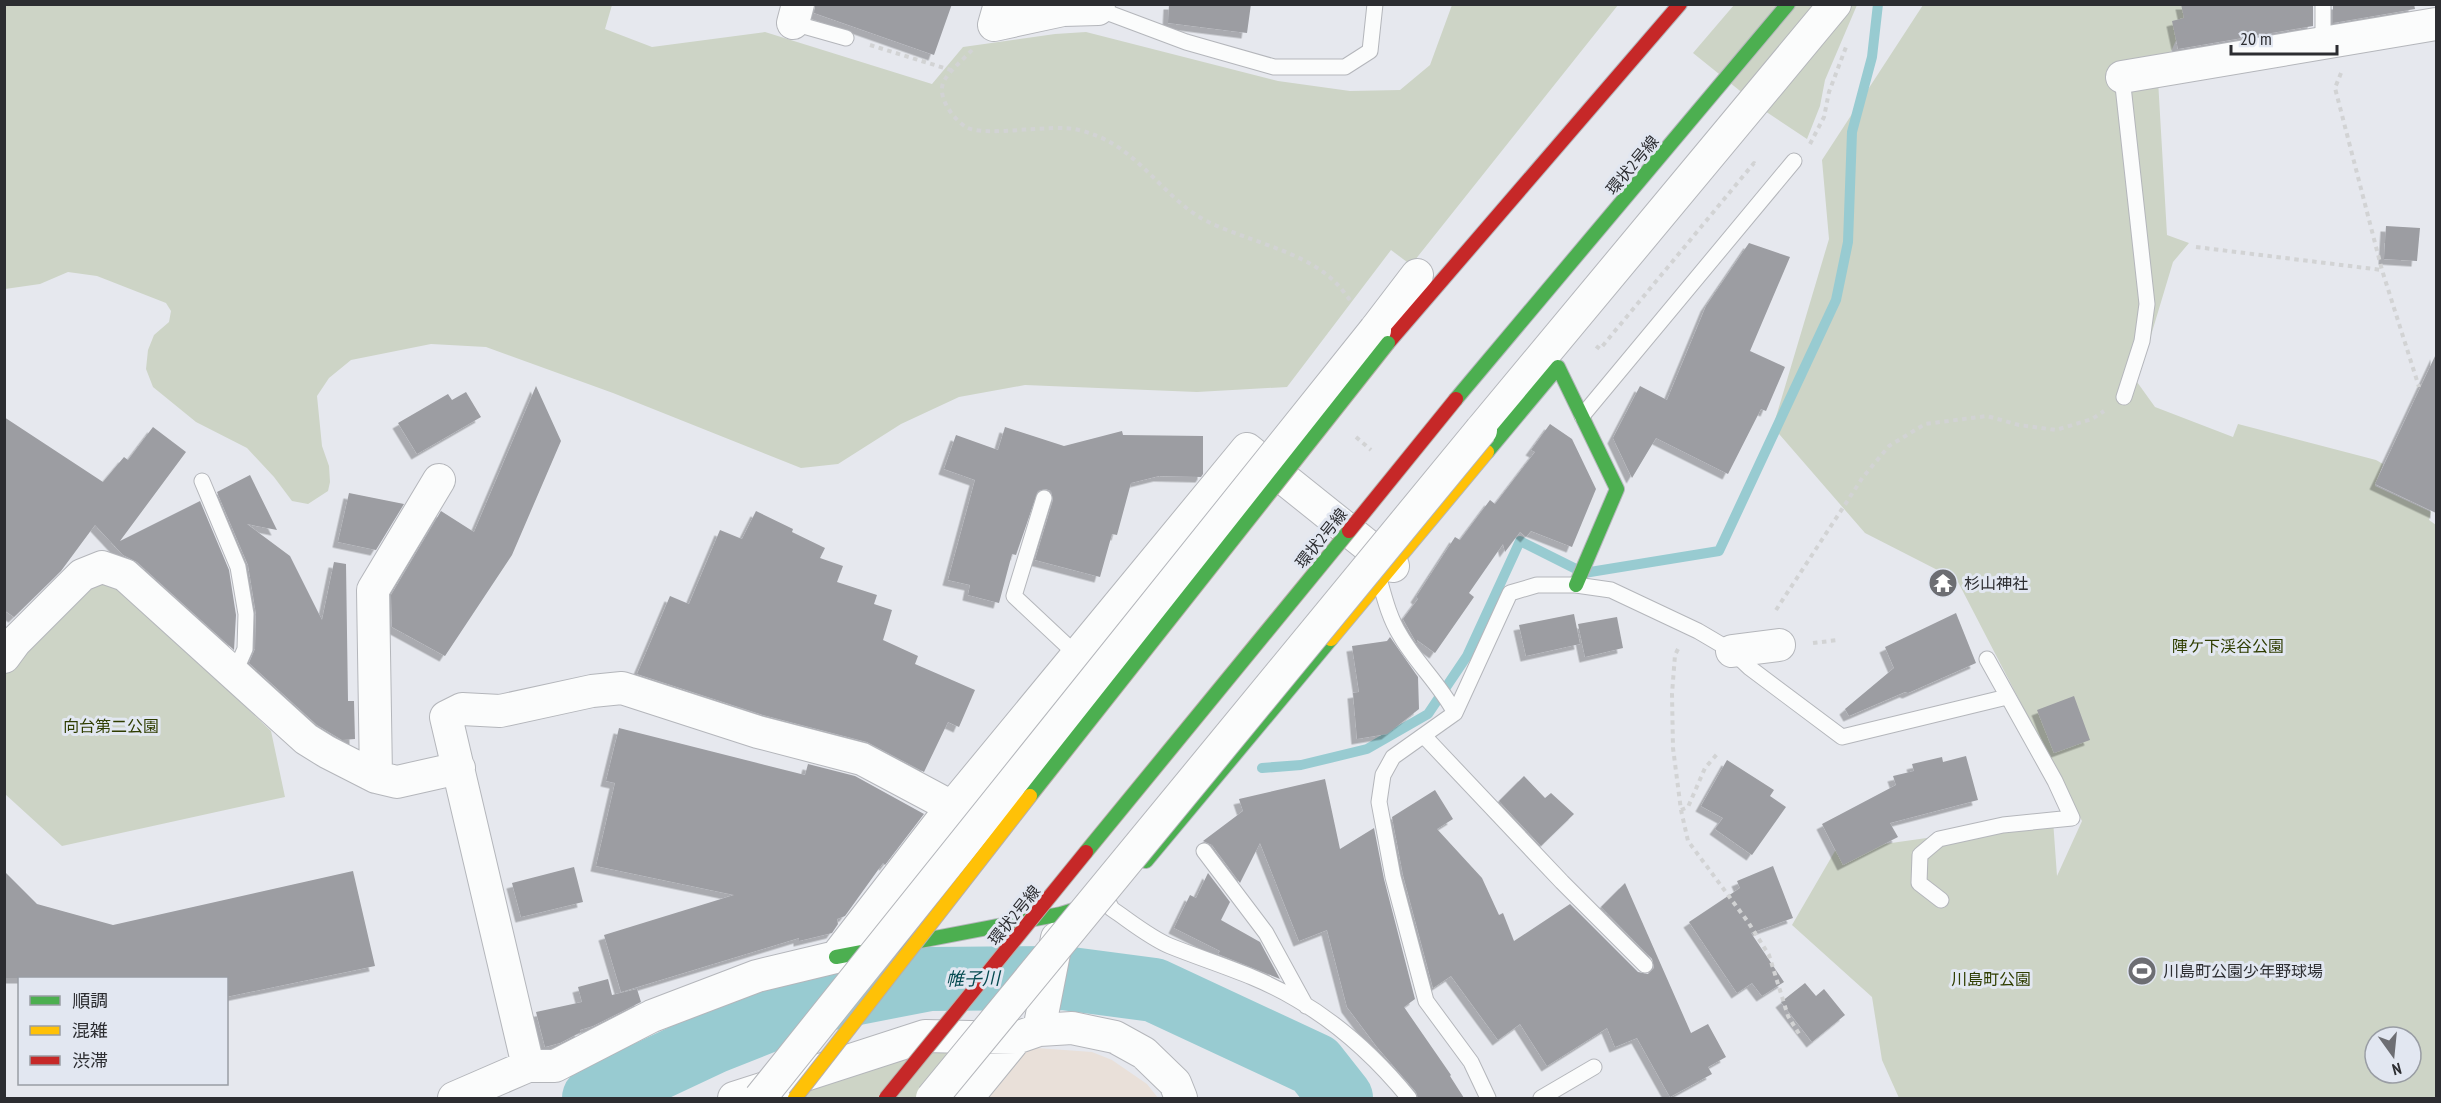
<svg xmlns="http://www.w3.org/2000/svg" width="2441" height="1103" viewBox="0 0 2441 1103" font-family="'PT Sans Narrow','Noto Sans JP',sans-serif">
<style>
.industrial{fill:#e9e0d9}
.green{fill:#cdd4c6;fill-rule:evenodd}
.lines{fill:none;stroke-linecap:round;stroke-linejoin:round}
.stream{stroke:#98cbd1;stroke-width:10}
.river{stroke:#98cbd1;stroke-width:64}
.building{fill:#9c9da2;filter:url(#shadow)}
.lane-casing{stroke:#b4b6bb;stroke-width:17}
.street-casing{stroke:#b4b6bb;stroke-width:34}
.fast-casing{stroke:#b4b6bb;stroke-width:16}
.slow-casing{stroke:#b4b6bb;stroke-width:16}
.jam-casing{stroke:#b4b6bb;stroke-width:16}
.path{stroke:#d2d3d4;stroke-width:4;stroke-dasharray:4.5 4.5;stroke-linecap:butt}
.lane{stroke:#fbfcfc;stroke-width:15}
.street{stroke:#fbfcfc;stroke-width:32}
.fast{stroke:#4caf50;stroke-width:14}
.slow{stroke:#ffc107;stroke-width:14}
.jam{stroke:#c62828;stroke-width:14}
.street-bridge-casing{stroke:#b4b6bb;stroke-width:34;stroke-linecap:butt}
.fast-bridge-casing{stroke:#b7aea9;stroke-width:16;stroke-linecap:butt}
.slow-bridge-casing{stroke:#b7aea9;stroke-width:16;stroke-linecap:butt}
.jam-bridge-casing{stroke:#b7aea9;stroke-width:16;stroke-linecap:butt}
.street-bridge{stroke:#fbfcfc;stroke-width:32}
.fast-bridge{stroke:#4caf50;stroke-width:14}
.slow-bridge{stroke:#ffc107;stroke-width:14}
.jam-bridge{stroke:#c62828;stroke-width:14}
.labels{text-anchor:middle;stroke-width:6;stroke-linejoin:round;paint-order:stroke}
.street-label{font-size:16px;fill:#2c2d31;stroke:#e2e7f1}
.poi-label{font-size:16px;fill:#2c2d31;stroke:#e2e7f1;text-anchor:start}
.park-label{font-size:16px;fill:#2f3d01;stroke:#e2e7f1}
.water-label{font-size:18px;font-style:italic;fill:#04494f;stroke:#e2e7f1}
</style>
<defs>
<filter id="shadow"><feDropShadow dx="-5.5" dy="5.5" stdDeviation="0" flood-color="#0004"/></filter>
</defs>
<rect width="100%" height="100%" fill="#e6e8ee"/>
<!-- industrial -->
<path class="industrial" d="M1023,1047L1092,1052L1112,1060L1147,1084L1158,1098H981Z"/>
<!-- green -->
<path class="green" d="M5,5H612L605,29L652,47L765,32L932,84L963,47L1055,34L1086,32L1278,81L1350,91L1400,90L1430,65L1452,5H1618L1411,265L1391,250L1287,387L1197,392L1025,385L959,397L901,424L838,464L801,468L613,393L486,347L431,344L351,360L329,378L317,396L322,446L329,466L330,482L328,491L308,504L292,501L274,477L247,448L196,422L153,387L146,369L148,350L154,335L169,322L171,311L166,303L97,276L68,272L40,284L5,289Z
M1734,5H1857L1825,80L1820,106L1807,139L1765,111L1693,53Z
M1923,5H2192L2158,80L2167,235L2189,243L2173,262L2137,382L2155,407L2233,437L2238,424L2376,460L2383,464L2375,486L2431,512L2429,520L2436,525V1098H1899L1882,1060L1872,997L1792,925L1835,851L2053,820L2057,876L2082,821L1957,580L1865,533L1773,427L1829,239L1822,160ZM2375,1037H2411V1073H2375Z
M113,580L271,731L285,797L62,846L5,794V673L25,645L86,583Z
M982,1047L941,1098H770L917,1053Z"/>
<g class="lines">
<!-- stream -->
<path class="stream" d="M1262,768L1301,765L1367,749L1428,714L1467,656L1520,541L1584,573L1719,551L1836,300L1848,242L1852,132L1872,57L1878,4"/>
<!-- river -->
<path class="river" d="M594,1098L713,1042L816,1001L929,979L1063,978L1154,990L1315,1065L1341,1098"/>
</g>
<!-- building -->
<path class="building" d="M815,4H952L934,55L814,13Z
M1169,4H1251L1247,33L1168,23Z
M2181,4H2313V26L2178,49L2172,21L2184,18Z
M2333,4H2414L2415,9L2333,23Z
M2386,226L2420,228L2417,261L2384,259Z
M1749,243L1790,257L1750,351L1785,367L1766,411L1761,409L1728,474L1656,438L1632,478L1613,438L1640,386L1667,400L1706,306Z
M2436,354V513L2375,484Z
M536,386L561,441L512,555L445,656L392,627L391,595L441,511L474,532Z
M466,392L481,417L417,454L398,423L448,394L452,400Z
M4,417L103,482L124,457L128,460L153,427L186,452L120,541L200,501L229,570L236,615L234,650L137,562L123,555L95,525L61,571L14,617L4,610Z
M1550,424L1572,439L1596,489L1572,547L1531,531L1526,537L1520,532L1505,552L1503,544L1469,593L1474,597L1435,653L1417,640V644L1403,619L1418,599L1416,597L1455,537L1460,540L1490,500L1495,504L1535,452L1531,450Z
M1005,427L1064,446L1122,431L1123,435L1203,436V474L1201,477L1159,476L1131,483L1117,535L1112,534L1100,577L1035,560L1053,500L1051,491L1046,489L1038,491L1016,555L1012,554L999,603L968,595L970,585L948,580L975,480L944,469L956,435L998,450Z
M250,475L277,530L247,524L290,556L322,620L334,562L346,564L348,701H354L355,739L342,740L317,725L249,663L255,649L256,614L248,565L217,492Z
M349,493L404,504L376,550L338,542Z
M756,511L793,529L792,532L825,548L820,558L843,566L837,582L877,595L874,604L892,610L883,640L918,656L915,664L975,690L959,727L948,722L924,772L867,742L763,715L637,674L670,596L689,604L720,530L742,539Z
M1956,613L1976,663L1908,693L1905,692L1849,716L1845,709L1894,668L1885,647Z
M1574,614L1580,644L1526,656L1519,625Z
M1617,617L1623,648L1585,657L1578,624Z
M1390,637L1418,677L1419,709L1387,734L1357,739L1353,693L1359,692L1352,646L1387,641Z
M2074,696L2090,740L2054,753L2037,710Z
M619,728L805,775L808,764L855,776L924,814L885,865L883,863L845,916L837,919L838,924L832,933L799,941V938L621,992L604,935L734,895L596,866L615,783L606,781Z
M1966,756L1978,800L1890,823L1898,837L1843,865L1822,824L1896,785L1893,776L1914,771L1912,764L1942,757L1943,762Z
M1727,760L1774,790L1770,796L1786,807L1752,855L1715,829L1723,818L1701,806Z
M1524,776L1545,798L1551,793L1574,814L1541,846L1499,801Z
M1325,779L1340,849L1374,828L1384,879L1415,999L1404,1007L1451,1075L1450,1076L1464,1098H1418L1416,1092L1377,1047L1347,1007L1327,930L1299,941L1260,843L1240,883L1212,845L1203,841L1243,811L1239,799Z
M1435,790L1453,819L1437,829L1482,878L1499,915L1503,913L1514,941L1570,904L1638,972L1648,974L1654,968L1652,959L1601,907L1625,883L1691,1033L1708,1024L1726,1057L1708,1067L1712,1074L1670,1097L1637,1038L1615,1047L1607,1028L1547,1066L1520,1024L1498,1040L1451,976L1433,988L1403,875L1392,817Z
M1773,866L1793,918L1751,933L1784,982L1762,996L1752,983L1737,993L1689,922L1740,888L1737,881Z
M574,867L583,902L521,917L512,883Z
M4,871L37,904L113,925L353,871L375,966L226,997V978H4Z
M1208,873L1230,902L1221,920L1260,942L1280,979L1218,954L1220,951L1174,928L1190,895L1196,898Z
M608,979L612,995L637,989L641,1002L593,1026L580,1030L581,1032L560,1043L545,1047L536,1012L582,1002L578,987Z
M1805,983L1816,996L1824,989L1845,1015L1812,1042L1781,1002Z"/>
<g class="lines">
<!-- lane casing -->
<g class="lane-casing">
<path id="lane" d="M2323,4V43
M1098,9L1186,42L1274,67H1345L1370,51L1375,4
M793,23L846,38
M2122,77L2147,304L2142,341L2124,397
M1582,416L1794,161
M202,481L238,567L246,614L245,649L234,674
M1044,498L1014,596L1078,656
M1380,582C1385,600 1390,619 1400,635C1416,663 1440,684 1455,713
M1424,736L1562,882L1645,965
M1204,851L1266,933L1306,1006
M1107,900L1112,909C1130,921 1149,937 1170,946C1212,963 1256,975 1296,999C1339,1024 1378,1060 1409,1098
M1941,900L1919,883L1920,855L1939,839L2003,825L2072,818L2055,781L1987,659
M1488,1098L1471,1062L1426,1001L1393,877L1379,802L1383,775L1393,757L1455,713L1510,593L1537,585H1576L1611,590L1698,631L1732,651L1750,668L1842,737L2007,697
M1541,1098L1594,1067"/>
</g>
<!-- street casing -->
<g class="street-casing">
<path id="street" d="M1000,4L994,25L1063,10L1098,9L1099,4
M793,23L798,4
M2122,77L2436,24
M1375,330L1417,275
M1481,430L1835,4
M439,480L373,590L376,777L397,782L459,768
M1732,651L1779,645
M4,657L15,642L82,575L102,567L125,575L306,739L327,752L376,777
M1039,1030L1057,938
M528,1066H555L652,1016L757,976L836,957L952,807L1247,449L1393,566
M454,1098L528,1066L446,717L462,709L500,711L592,691L622,688L758,732L862,759L952,807
M734,1098L925,1036L1016,1038L1039,1030L1072,1028L1115,1037L1144,1053L1175,1083L1181,1098
M967,1098L1016,1038"/>
</g>
<!-- fast casing -->
<g class="fast-casing">
<path id="fast" d="M1456,399L1788,4
M1487,452L1558,367L1617,489L1576,585
M1146,861L1331,639
M836,957L1061,914L1106,900"/>
</g>
<!-- slow casing -->
<g class="slow-casing">
<path id="slow" d="M1331,639L1487,452"/>
</g>
<!-- jam casing -->
<g class="jam-casing">
<path id="jam" d="M1388,343L1680,4"/>
</g>
<!-- path -->
<path class="path" d="M870,45L954,71
M972,50C963,60 950,70 944,81C936,96 953,119 966,127C984,138 1053,123 1079,130C1133,143 1153,185 1196,215C1210,224 1229,231 1246,237C1275,248 1312,259 1335,282C1341,288 1347,296 1352,303
M2341,73L2335,88L2382,270L2419,387
M1810,144L1824,117L1829,92L1846,47
M2196,247L2382,270
M1596,346L1600,349L1754,163L1756,165
M1356,437L1371,450
M1776,610L1863,477L1889,446L1925,424L1987,416L2019,425L2056,430L2092,419L2104,411
M1813,643L1838,640
M1678,649L1675,655L1672,694L1673,748L1681,810L1688,841L1748,922L1769,955L1788,1016L1801,1037
M1681,810L1688,807L1705,768L1718,753"/>
<!-- lane -->
<use href="#lane" class="lane"/>
<!-- street -->
<use href="#street" class="street"/>
<!-- fast -->
<use href="#fast" class="fast"/>
<!-- slow -->
<use href="#slow" class="slow"/>
<!-- jam -->
<use href="#jam" class="jam"/>
<!-- street-bridge casing -->
<g class="street-bridge-casing">
<path id="street-bridge" d="M760,1098L1375,330
M932,1098L1481,430"/>
</g>
<!-- fast-bridge casing -->
<g class="fast-bridge-casing">
<path id="fast-bridge" d="M1030,796L1388,343
M1086,852L1349,531"/>
</g>
<!-- slow-bridge casing -->
<g class="slow-bridge-casing">
<path id="slow-bridge" d="M795,1098L1030,796"/>
</g>
<!-- jam-bridge casing -->
<g class="jam-bridge-casing">
<path id="jam-bridge" d="M1349,531L1456,399
M886,1098L1086,852"/>
</g>
<!-- street-bridge -->
<use href="#street-bridge" class="street-bridge"/>
<!-- fast-bridge -->
<use href="#fast-bridge" class="fast-bridge"/>
<!-- slow-bridge -->
<use href="#slow-bridge" class="slow-bridge"/>
<!-- jam-bridge -->
<use href="#jam-bridge" class="jam-bridge"/>
</g>
<!-- icons -->
<defs>
<g id="temple-disc" transform="scale(1.5)"><circle r="9.5" fill="#6d6e73" stroke="#e2e7f1"/><path d="M0-6L5-2H3V0L6.5 2.5H4V6H1.5V3h-3V6H-4V2.5H-6.5L-3 0V-2H-5Z" fill="#fff"/></g>
<g id="stadium-disc" transform="scale(1.5)"><circle r="9.5" fill="#6d6e73" stroke="#e2e7f1"/><path d="M0-5a6.5 5 0 1 0 0 10a6.5 5 0 1 0 0-10ZM-3.5-1.8h7v3.6h-7Z" fill="#fff"/></g>
</defs>
<g fill-rule="evenodd">
<use href="#temple-disc" x="1943" y="583"/>
<use href="#stadium-disc" x="2142" y="971"/>
</g>
<g class="labels">
<!-- street labels -->
<g class="street-label">
<text transform="translate(1632 165) rotate(-50)" y="6">環状2号線</text>
<text transform="translate(1321 538) rotate(-51)" y="6">環状2号線</text>
<text transform="translate(1014 915) rotate(-51)" y="6">環状2号線</text>
</g>
<!-- poi labels -->
<g class="poi-label">
<text x="1964" y="589">杉山神社</text>
<text x="2163" y="977">川島町公園少年野球場</text>
</g>
<!-- park labels -->
<g class="park-label">
<text x="2228" y="652">陣ケ下渓谷公園</text>
<text x="111" y="732">向台第二公園</text>
<text x="1991" y="985">川島町公園</text>
</g>
<!-- water labels -->
<g class="water-label">
<text transform="translate(973 979) rotate(-1)" y="6">帷子川</text>
</g>
</g>
<!-- border -->
<rect width="2441" height="1103" fill="none" stroke="#2c2d31" stroke-width="12"/>
<!-- legend -->
<rect x="18" y="977" width="210" height="108" fill="#e2e7f1" stroke="#999da4" stroke-width="1.5"/>
<rect x="30" y="996" width="30" height="9" fill="#4caf50" stroke="#999da4" stroke-width="1.5"/>
<text x="72" y="1007" font-size="18" fill="#2c2d31">順調</text>
<rect x="30" y="1026" width="30" height="9" fill="#ffc107" stroke="#999da4" stroke-width="1.5"/>
<text x="72" y="1037" font-size="18" fill="#2c2d31">混雑</text>
<rect x="30" y="1056" width="30" height="9" fill="#c62828" stroke="#999da4" stroke-width="1.5"/>
<text x="72" y="1067" font-size="18" fill="#2c2d31">渋滞</text>
<!-- north arrow -->
<g transform="translate(2393 1055) rotate(165)"><circle r="28" fill="#e2e7f1" stroke="#999da4" stroke-width="1.5"/>
<path d="M0-4.5L10 22L0 15L-10 22Z" fill="#6d6e73"/>
<text y="-9" font-size="16" font-weight="bold" text-anchor="middle" fill="#2c2d31">N</text>
</g>
<!-- scale -->
<path d="M2231 45v9h106v-9" fill="none" stroke="#2c2d31" stroke-width="3"/>
<text x="2240" y="45" font-size="18" fill="#2c2d31" stroke="#e2e7f1" stroke-width="4.5" paint-order="stroke">20 m</text>
</svg>
